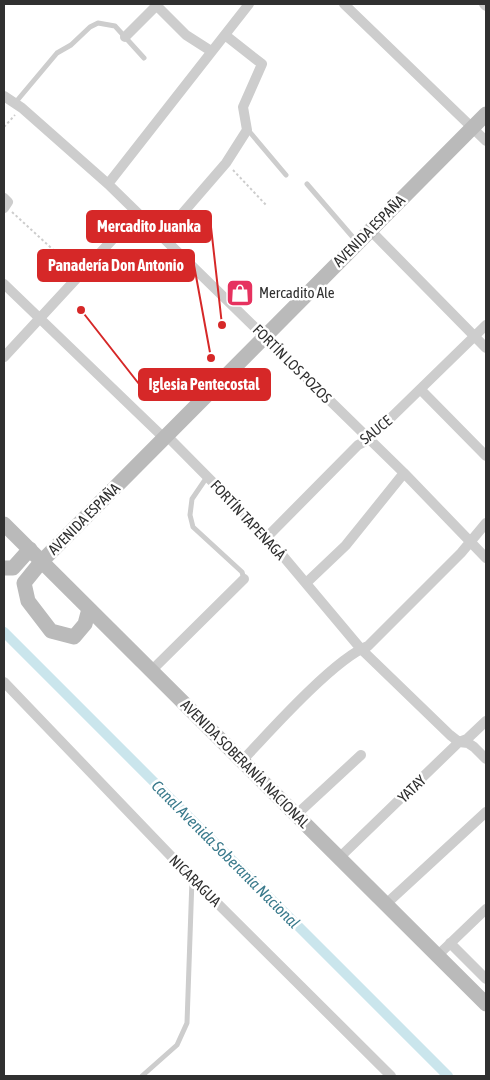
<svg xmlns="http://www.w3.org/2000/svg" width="490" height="1080" viewBox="0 0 490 1080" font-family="'Asap Condensed',sans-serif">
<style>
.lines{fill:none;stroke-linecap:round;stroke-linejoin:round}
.canal{stroke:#cae5ec;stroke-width:10}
.path{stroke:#cdcdcd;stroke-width:2;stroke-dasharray:2.5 2.5;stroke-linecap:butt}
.service{stroke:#cdcdcd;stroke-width:5}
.minor{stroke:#cdcdcd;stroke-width:10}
.secondary{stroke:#bababa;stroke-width:15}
.labels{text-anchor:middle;stroke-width:5;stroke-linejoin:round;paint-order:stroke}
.street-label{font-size:15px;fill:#303030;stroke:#fff}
.poi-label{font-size:15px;fill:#303030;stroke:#fff;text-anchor:start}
.water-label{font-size:16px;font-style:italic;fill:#3a7a8c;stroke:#fff}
.leader{fill:none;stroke:#d62828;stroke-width:2}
.callout-dot{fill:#d62828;stroke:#fff;stroke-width:2}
.callout{fill:#d62828;stroke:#d62828;stroke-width:2}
.callout-label{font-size:16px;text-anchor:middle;font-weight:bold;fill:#fff}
</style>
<rect width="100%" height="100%" fill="#fff"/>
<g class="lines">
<!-- canal -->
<path class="canal" d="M4,632L448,1076"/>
<!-- path -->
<path class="path" d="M4,127L15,115
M233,170L267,206
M12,212L73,268"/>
<!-- service -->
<path class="service" d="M15,103L57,53L71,45L90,27L98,23L115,26L144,58
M248,130L286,175
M307,184L357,242
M207,477L192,499L190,515L193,527L242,572L244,579
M142,1076L177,1045L187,1023L192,879"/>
<!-- minor -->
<path class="minor" d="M155,4L186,35L211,51
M344,4L486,141
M484,4L486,6
M125,37L156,6
M4,96L22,108L108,184L404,473L486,558
M108,184L249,4
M4,198L8,202L4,208
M370,230L486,348
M162,237L226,163L247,130L243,107L262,64L225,35
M4,284L164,438L171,440L267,537L361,649L450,735L459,742L468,743L474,747L486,759
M4,357L137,213
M421,390L486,456
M267,537L358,445L368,440L486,325
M306,583L346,545L404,473
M151,671L244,579
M4,682L192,878L391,1076
M242,761C268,733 335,658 368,646L461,553L486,523
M296,815L361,755
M339,858L459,742L467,739L486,721
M386,904L486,812
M450,943L486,979
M437,956L486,909"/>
<!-- secondary -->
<path class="secondary" d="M4,524L486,1004
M4,568H13L30,549
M89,609L85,624L74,637L51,631L28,601L24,583L41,562L486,114"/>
</g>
<!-- icons -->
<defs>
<g id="shop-square" transform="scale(1.4375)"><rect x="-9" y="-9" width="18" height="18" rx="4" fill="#e6325f" stroke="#fff"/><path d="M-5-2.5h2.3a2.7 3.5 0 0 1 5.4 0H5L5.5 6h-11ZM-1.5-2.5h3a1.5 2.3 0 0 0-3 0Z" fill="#fff"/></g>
</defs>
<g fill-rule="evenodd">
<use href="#shop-square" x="240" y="293"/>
</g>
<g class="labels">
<!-- street labels -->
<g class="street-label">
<text transform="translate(369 231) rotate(-45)" y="5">AVENIDA ESPAÑA</text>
<text transform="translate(292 364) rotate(45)" y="5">FORTÍN LOS POZOS</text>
<text transform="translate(376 430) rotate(-39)" y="5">SAUCE</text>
<text transform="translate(84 519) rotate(-45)" y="5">AVENIDA ESPAÑA</text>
<text transform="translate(248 520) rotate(47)" y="5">FORTÍN TAPENAGÁ</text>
<text transform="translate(245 764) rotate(45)" y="5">AVENIDA SOBERANÍA NACIONAL</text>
<text transform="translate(412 789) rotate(-44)" y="5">YATAY</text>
<text transform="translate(195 881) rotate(45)" y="5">NICARAGUA</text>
</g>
<!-- poi labels -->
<g class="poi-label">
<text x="259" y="298">Mercadito Ale</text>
</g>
<!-- water labels -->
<g class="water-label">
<text transform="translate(226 854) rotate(45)" y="6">Canal Avenida Soberanía Nacional</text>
</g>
</g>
<!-- callouts -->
<path class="leader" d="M222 325L211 227M211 358L194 265M81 310L139 384"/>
<g class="callout-dot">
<circle cx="222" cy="325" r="5"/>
<circle cx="211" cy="358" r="5"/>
<circle cx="81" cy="310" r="5"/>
</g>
<g class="callout">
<rect x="87" y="211" width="124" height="31" rx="5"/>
<rect x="38" y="250" width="156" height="31" rx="5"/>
<rect x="139" y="369" width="131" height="31" rx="5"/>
</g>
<g class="callout-label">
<text x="149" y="232">Mercadito Juanka</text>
<text x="116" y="271">Panadería Don Antonio</text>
<text x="204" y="390">Iglesia Pentecostal</text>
</g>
<!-- border -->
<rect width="490" height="1080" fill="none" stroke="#303030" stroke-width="10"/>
</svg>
